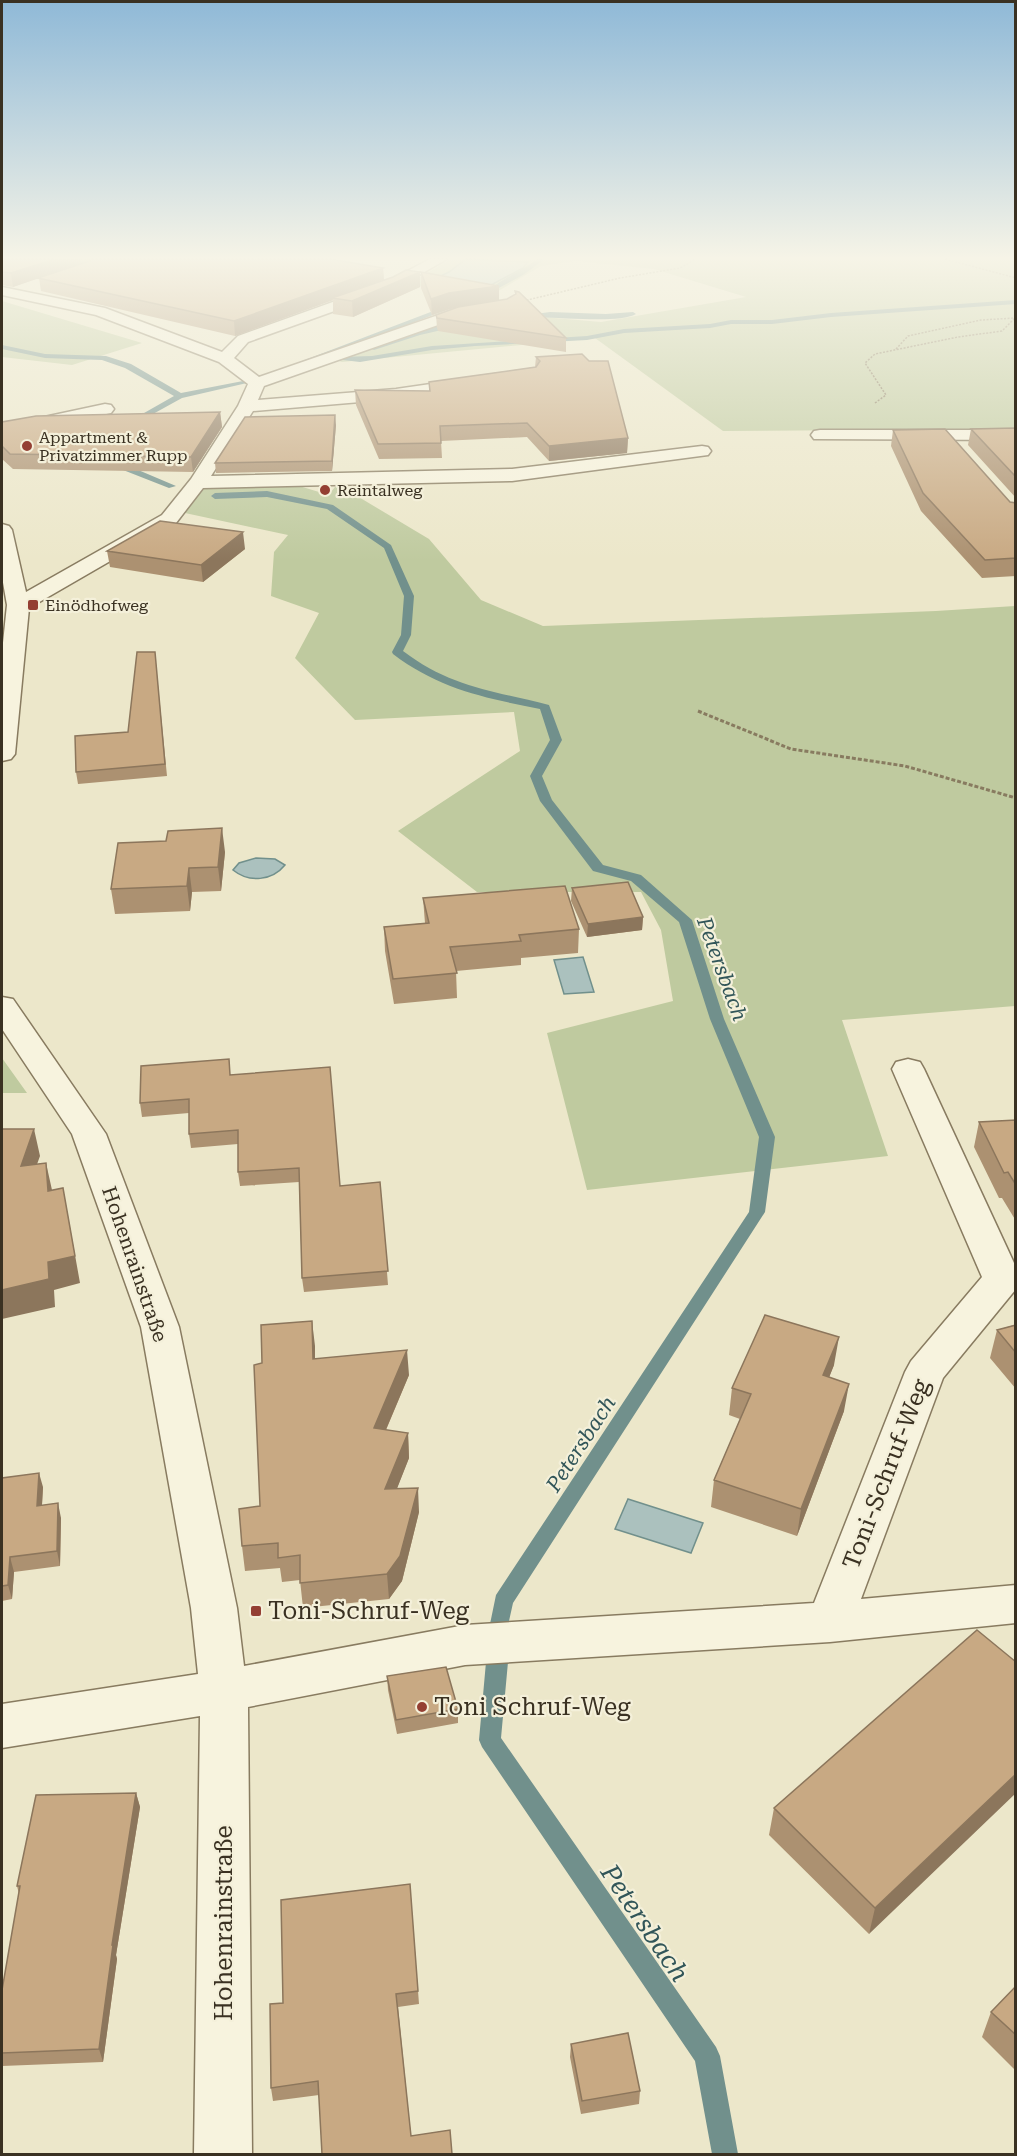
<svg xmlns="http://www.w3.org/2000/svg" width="1017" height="2156" viewBox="0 0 1017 2156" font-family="'Roboto Serif',serif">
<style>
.green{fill:#bfca9f}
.water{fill:#abc1be;stroke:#71908c;stroke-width:1.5}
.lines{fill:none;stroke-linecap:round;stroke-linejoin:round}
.stream{fill:#71908c;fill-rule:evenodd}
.minor-casing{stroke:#887b60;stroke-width:3}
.path-far1{stroke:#887b60;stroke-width:1.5;stroke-dasharray:2 1.5;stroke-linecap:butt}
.path{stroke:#887b60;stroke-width:3;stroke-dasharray:4 2;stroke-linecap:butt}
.minor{fill:#f7f3de;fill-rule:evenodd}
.wall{fill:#ac9171}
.shaded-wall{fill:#8c765c}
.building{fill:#c8a983;stroke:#8c765c;stroke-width:1.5}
.poi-dot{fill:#943f33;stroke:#f4f0da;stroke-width:2}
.labels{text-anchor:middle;stroke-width:4.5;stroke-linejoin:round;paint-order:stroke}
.far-poi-label{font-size:16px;fill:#3a3122;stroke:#f4f0da;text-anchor:start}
.street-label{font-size:20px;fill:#3a3122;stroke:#f4f0da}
.water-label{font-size:21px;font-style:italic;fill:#325659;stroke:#f4f0da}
.near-street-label{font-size:24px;fill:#3a3122;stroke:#f4f0da}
.near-poi-label{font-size:24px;fill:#3a3122;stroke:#f4f0da;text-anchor:start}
.near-water-label{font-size:26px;font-style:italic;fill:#325659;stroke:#f4f0da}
</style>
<rect width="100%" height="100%" fill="#ece7ca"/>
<!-- green -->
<path class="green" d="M451,259H466L449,272L435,278L478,292L523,268L528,263L480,259H1015V429L723,431L595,338L342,362L329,358L445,323L531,316L601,322L746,297L654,269L576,261L541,266L500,290L480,298L408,284Z
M2,301L142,343L72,365L2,357Z
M286,482L319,492H331L335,487H342L429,539L481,600L543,626L936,611L1015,606V1006L842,1020L888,1156L587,1190L547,1033L673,1001L661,930L641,892H477L398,831L520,751L514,712L355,720L295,658L319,613L271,596L274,552L288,535L185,513L207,485Z
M2,1058L27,1093H2Z"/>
<!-- water -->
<path class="water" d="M466,259L528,262L523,268L478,292L434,279L449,272Z
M256,858L275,859L285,865C272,881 249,883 233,870L239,863Z
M583,957L594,992L564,994L554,960Z
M628,1499L703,1523L691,1553L615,1529Z"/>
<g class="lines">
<!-- stream -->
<path class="stream" d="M538,259H545L523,275L495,290L490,299L482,300C490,283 520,272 538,259Z
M1016,300V304L831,317L772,324H731L710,328L624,333L587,340L475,346L432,350L360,362L334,359L338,357L372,356L432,346L587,336L624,329L710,324L731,320H772L831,313Z
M449,305L451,308L304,365L297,363Z
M550,312L606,314L633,312L636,314C616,325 551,315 523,318L520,316Z
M457,323L459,326L420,335L374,350L370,348C383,336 439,326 457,323Z
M2,345L45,354L106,356L131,364L181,393L243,381L247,383L182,398L133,425L129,423L130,421L174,396L125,368L102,360L45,358L2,349Z
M118,459L124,464L176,486L169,488L118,468L114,462Z
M267,491L333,505L391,545L414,596L411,635L403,651C450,687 494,691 549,705L562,740L542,776L552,800L603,865L641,875L692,920L724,1019L775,1137L765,1212L513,1603L507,1630L500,1633L493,1630L490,1624L496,1595L749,1212L759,1137L710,1019L679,922L631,881L593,871L540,801L530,776L550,740L540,709C485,698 439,689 393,654L392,652L401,635L404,596L384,548L327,509L267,497L215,499L211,496L215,493Z
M497,1653L505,1655L508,1662L501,1738L716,2047L720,2056L738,2154H712L695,2061L482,1747L479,1740L486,1662L489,1655Z"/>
<!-- minor casing -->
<g class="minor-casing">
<path id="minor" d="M430,259H447L393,290L248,342L234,358L259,377L450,311L480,306L487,310L485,313L458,318L264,386L258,400L396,389L472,378L478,379L480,383L478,387L396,399L253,411L211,476L512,469L702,446L708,447L711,451L708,455L512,481L203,488L176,523L29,608L15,754L11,759L2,761V652L7,605L2,577V524L9,526L12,530L26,592L162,515L191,479L238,406L248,384L219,362L96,315L2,295V287L105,308L222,352L238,336L383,284Z
M105,404L111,405L114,409L111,413L2,436V426Z
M820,430H1016V440L814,439L811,435L814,431Z
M2,997L13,999L106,1134L179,1327L237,1608L244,1666L465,1625L814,1603L905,1372L911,1361L982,1277L892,1069L896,1062L908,1059L920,1062L924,1069L1014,1263H1016V1289L943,1378L861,1599L1016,1585V1623L830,1642L465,1665L248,1707L252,2154H194L200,1716L2,1748V1704L198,1674L191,1608L141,1327L72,1134L2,1029Z"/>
</g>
<!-- path-far1 -->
<path class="path-far1" d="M945,259L1016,278
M523,301L620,278L680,268L696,259
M896,349L908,336L981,320L1015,318
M875,403L886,395L865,363L875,354L958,337L1002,331L1016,317"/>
<!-- path -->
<path class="path" d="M698,711L791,749L905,766L1016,798"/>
<!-- minor -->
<use href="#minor" class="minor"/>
</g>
<!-- wall -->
<path class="wall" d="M2,259H330L383,268L384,280L420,287L353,317L333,314V300L235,336L41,291L39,278L13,287L2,285Z
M421,272L499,286V301L507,299L515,295V291L566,338V352L438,331L437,328L436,315L456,308L450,309L432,315L421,288Z
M536,357L628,438L627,453L549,461L527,437L441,441L442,458L379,459L356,405L355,390L429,391V382L535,367Z
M220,412L222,427L193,472L13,469L2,459V422Z
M336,425L332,471L216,473L215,463Z
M1016,428V498L968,445L971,429Z
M893,430L1010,502L1016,503V576L982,578L921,511L891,446Z
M245,549L203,582L110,567L107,551Z
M156,664L167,776L78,784L76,772L128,732Z
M225,852L221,891L192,892L190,911L115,914L111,889Z
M572,888L643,917L642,930L587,937L571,901Z
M423,898L579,929L578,953L521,958V965L456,971L457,998L394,1004L385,951L384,927L425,923Z
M231,1075L340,1186L380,1182L388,1285L304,1292L302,1278L299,1182L240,1186L238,1172V1144L191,1148L189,1134V1113L142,1117L140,1103Z
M1016,1120V1221L1002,1198H999L974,1147L979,1122Z
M1016,1320V1389L990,1358L997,1330L1014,1325Z
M315,1346V1359L409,1375L386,1430L408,1433L409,1458L397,1488L419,1512L402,1581L389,1599L303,1608L300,1580L282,1582L280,1568L245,1571L242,1546L260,1506L262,1363Z
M834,1365L829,1377L844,1411L797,1536L711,1507L714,1480L740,1419L729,1415L732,1388Z
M2,1478L43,1487L42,1505L61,1518L60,1566L14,1572L12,1599L2,1601Z
M977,1630L869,1934L769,1835L774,1808Z
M387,1676L458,1709V1723L397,1734L388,1690Z
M136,1793L140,1807L116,1955L117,1959L103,2062L2,2066V1990L19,1894L17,1886Z
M410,1884L419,2004L398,2007L411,2136L450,2130L452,2154H322L319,2095L273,2101L271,2088L270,2004L283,2003L281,1900Z
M1016,1986V2071L982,2037L991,2012Z
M571,2044L640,2091L639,2104L581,2114L570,2057Z"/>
<!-- shaded-wall -->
<path class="shaded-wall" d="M55,259H80V264L13,287L11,273Z
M383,268L384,281L332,298L333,300L235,336L234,321Z
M420,272V287L353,317L352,301Z
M499,286V301L450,309L432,315L431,299L449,293Z
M220,412L222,427L193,472L191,457Z
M335,415L336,425L332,471V461Z
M628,438L627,453L549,461V446Z
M243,532L245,549L203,582L201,565Z
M222,828L225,852L221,891L218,867Z
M189,868L192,892L190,911L187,886Z
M643,917L642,930L587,937L588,924Z
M34,1129L40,1156L27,1192L21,1166Z
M46,1163L52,1190L48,1191Z
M63,1188L80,1283L54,1290L55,1307L2,1319V1290L48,1262Z
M312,1321L315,1346V1384L313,1359Z
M839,1337L834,1365L819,1403L823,1375Z
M407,1350L409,1375L376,1453L374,1428Z
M849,1384L844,1411L797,1536L801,1509Z
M408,1433L409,1458L387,1514L385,1489Z
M39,1473L43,1487L41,1521L37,1506Z
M418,1488L419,1512L402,1581L389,1599L387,1574Z
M58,1503L61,1518L60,1566L57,1551Z
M10,1557L14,1572L12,1599L8,1585Z
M1016,1774V1793L869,1934L875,1908Z
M136,1793L140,1807L116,1955L117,1959L103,2062L99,2049L112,1945Z"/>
<!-- building -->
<path class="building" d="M2,259H55L11,273L2,272Z
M91,259H330L383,268L234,321L38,278L90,261Z
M406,270L420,272L352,301L332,298L393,277Z
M421,272L499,286L449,293L431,299Z
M515,291L519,292L566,338L437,318L436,315L458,307L507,299L516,294Z
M582,354L589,361H608L628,438L549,446L527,423L440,426L441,443L378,444L355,390L430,391L429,382L536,367L540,361L536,357Z
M220,412L191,457L10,454L2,446V422L36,416Z
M335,415L332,461L215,463L245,417Z
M1016,428V477L971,429Z
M945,429L1010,502L1016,503V558L985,560L923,493L893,430Z
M160,521L243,532L201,565L107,551Z
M137,652H155L165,764L76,772L75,736L128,732Z
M222,828L218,867L189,868L187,886L111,889L118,843L166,841L168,831Z
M628,882L643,917L588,924L572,888Z
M565,886L579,929L519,935L521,941L450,947L457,973L393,979L384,927L429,923L423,898Z
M229,1059L230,1075L330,1067L340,1186L380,1182L388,1271L302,1278L299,1168L238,1172V1130L189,1134V1099L140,1103L141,1066Z
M1016,1120V1185L1008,1172L1004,1173L979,1122Z
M2,1129H34L21,1166L46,1163L48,1191L63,1188L75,1256L48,1262L49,1279L2,1290Z
M765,1315L839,1337L823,1375L849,1384L801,1509L714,1480L751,1394L732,1388Z
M312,1321L313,1359L407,1350L374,1428L408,1433L385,1489L418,1488L400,1556L387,1574L300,1583V1555L278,1558V1543L242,1546L239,1509L260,1506L254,1365L262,1363L261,1325Z
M1016,1325V1353L997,1330Z
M39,1473L37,1506L58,1503L57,1551L10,1557L8,1585L2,1586V1478Z
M977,1630L1016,1662V1774L875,1908L774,1808Z
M446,1667L458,1709L396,1720L387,1676Z
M136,1793L112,1945H113L99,2049L2,2053V1990L20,1886H17L36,1795Z
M410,1884L418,1991L396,1994L411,2136L450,2130L452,2154H322L318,2081L271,2088L270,2004L283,2003L281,1900Z
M1016,1986V2035L991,2012Z
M628,2033L640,2091L582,2101L571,2044Z"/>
<!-- sky -->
<linearGradient id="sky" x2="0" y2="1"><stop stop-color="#8fb9d7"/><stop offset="0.46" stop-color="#f6f4e7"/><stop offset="1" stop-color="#f6f4e7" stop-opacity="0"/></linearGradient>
<rect width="1017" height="561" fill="url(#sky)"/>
<!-- markers -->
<g class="poi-dot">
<circle cx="27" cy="446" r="6"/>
<circle cx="325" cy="490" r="6"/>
<rect x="27" y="599" width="12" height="12" rx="3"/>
<rect x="250" y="1605" width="12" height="12" rx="3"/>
<circle cx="422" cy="1707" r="6"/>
</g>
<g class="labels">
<!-- far-poi labels -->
<g class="far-poi-label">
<text x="39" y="443">Appartment &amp;<tspan x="39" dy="18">Privatzimmer Rupp</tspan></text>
<text x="337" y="496">Reintalweg</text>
<text x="45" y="611">Einödhofweg</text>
</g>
<!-- street labels -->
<g class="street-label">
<text transform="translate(135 1264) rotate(71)" y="7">Hohenrainstraße</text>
</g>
<!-- water labels -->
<g class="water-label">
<text transform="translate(722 969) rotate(70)" y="7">Petersbach</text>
<text transform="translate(581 1444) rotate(-57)" y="7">Petersbach</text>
</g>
<!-- near-street labels -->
<g class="near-street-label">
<text transform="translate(886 1474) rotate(-69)" y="8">Toni-Schruf-Weg</text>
<text transform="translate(224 1923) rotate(-90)" y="8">Hohenrainstraße</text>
</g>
<!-- near-poi labels -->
<g class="near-poi-label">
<text x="268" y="1619">Toni-Schruf-Weg</text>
<text x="434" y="1715">Toni Schruf-Weg</text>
</g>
<!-- near-water labels -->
<g class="near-water-label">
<text transform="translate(645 1923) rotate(56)" y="9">Petersbach</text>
</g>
</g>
<!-- border -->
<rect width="1017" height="2156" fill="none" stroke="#3a3122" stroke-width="6"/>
</svg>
